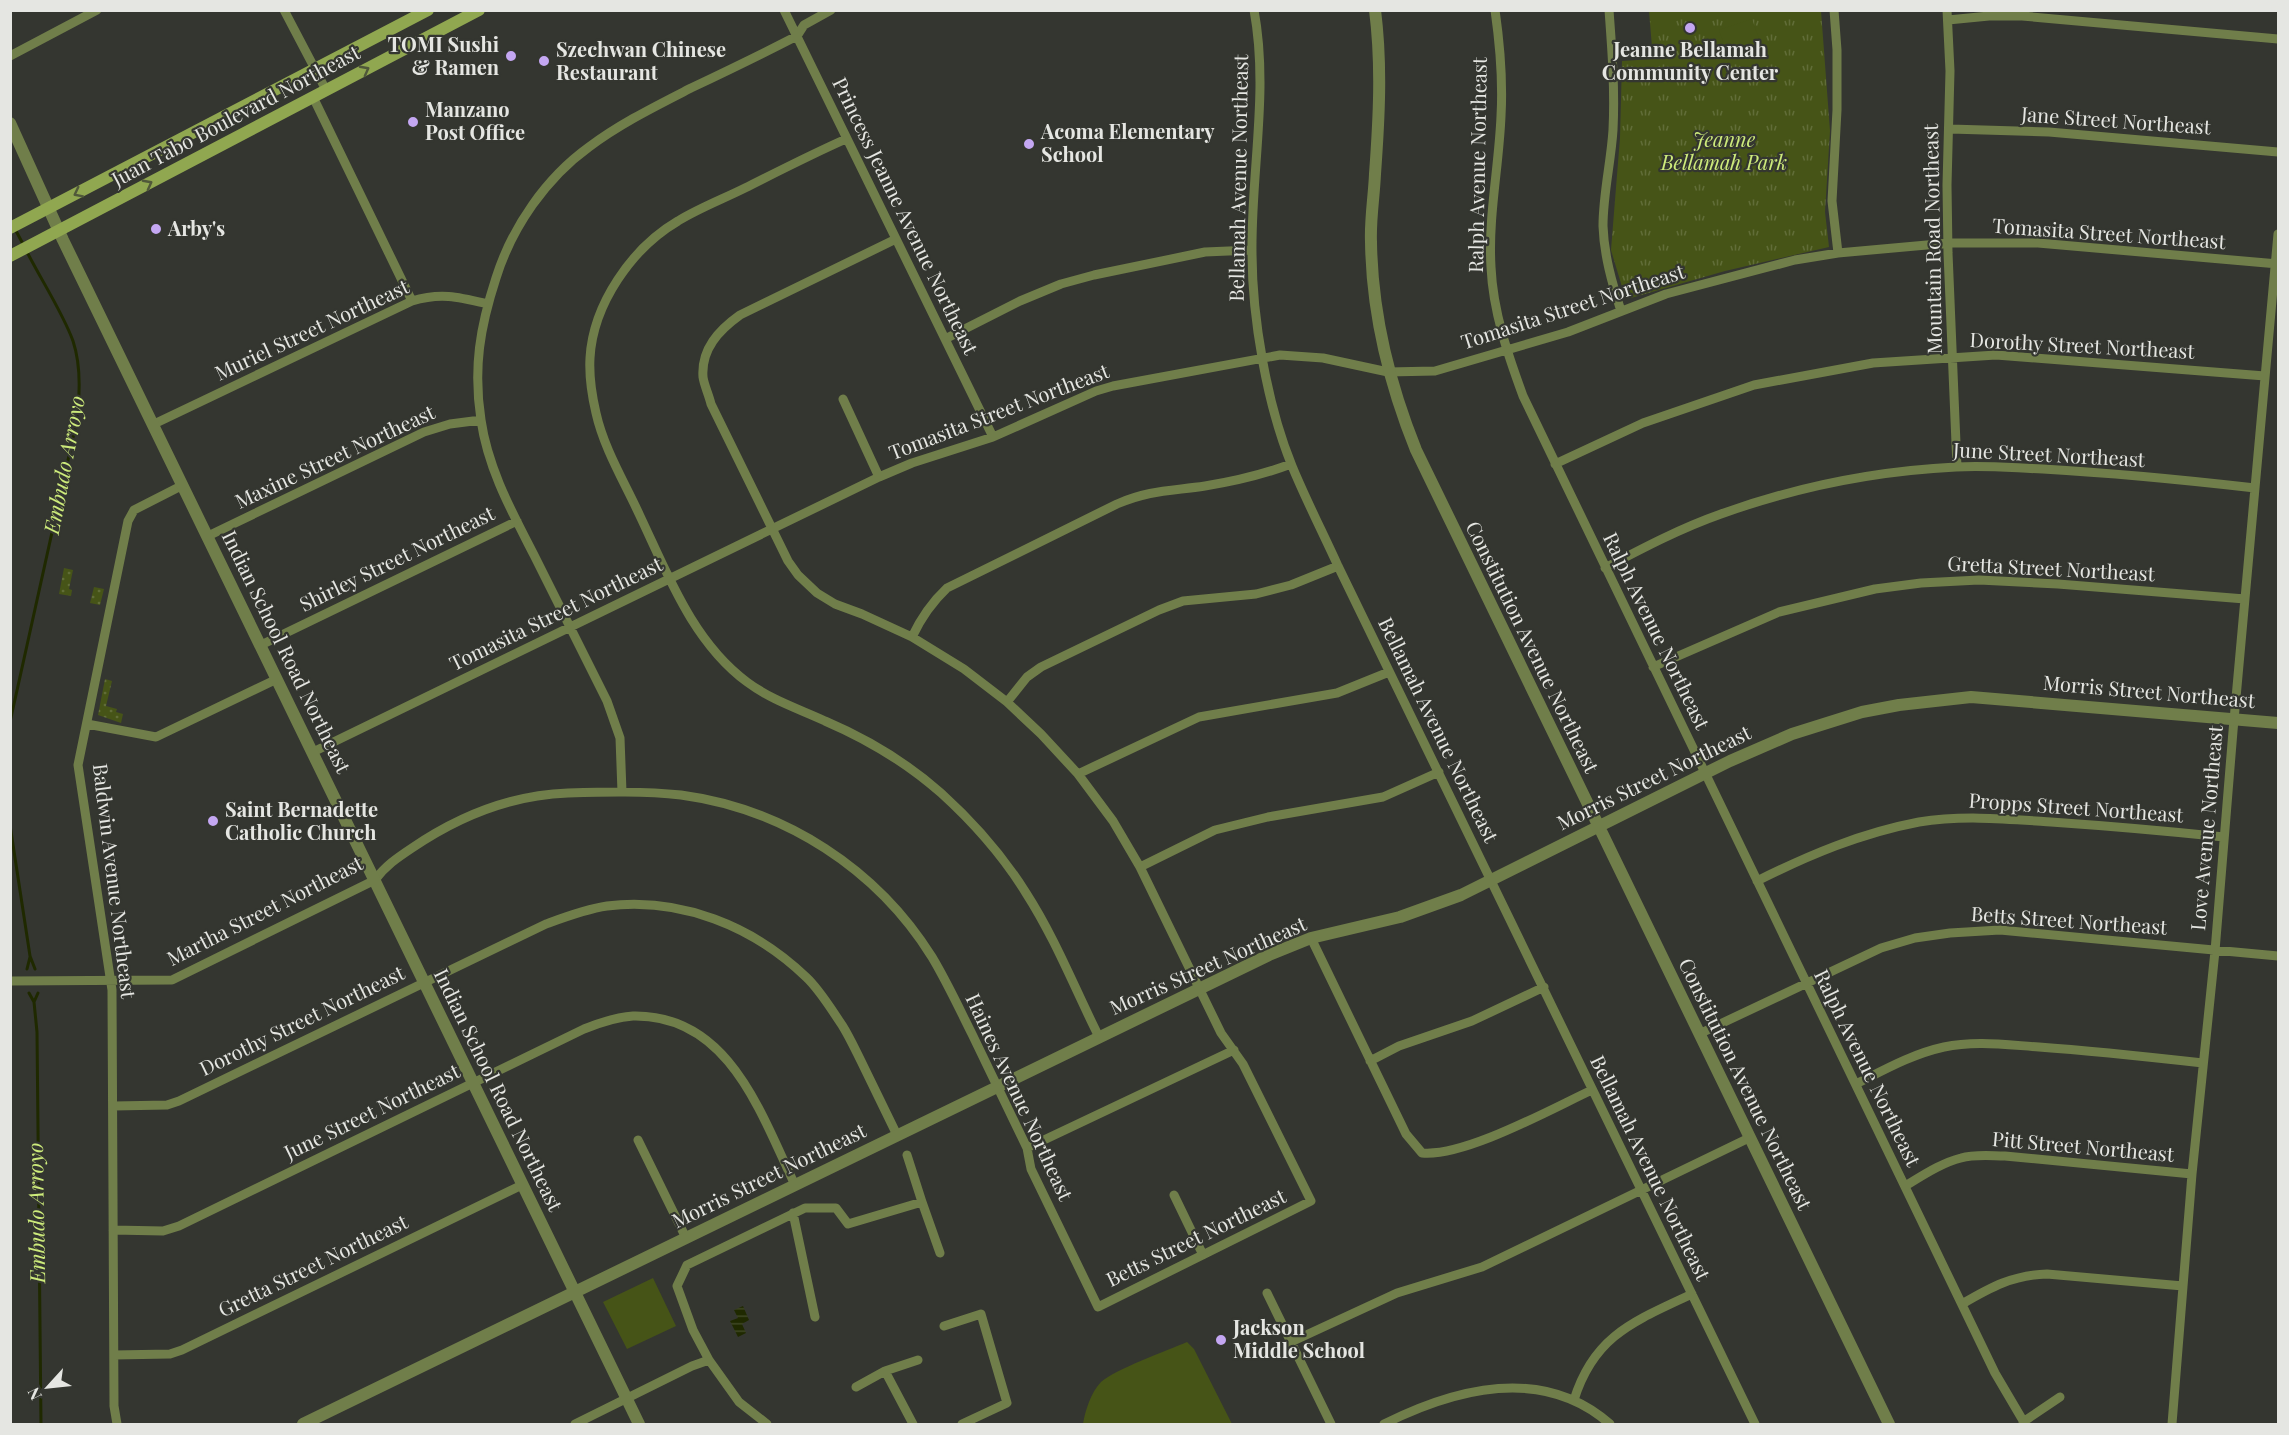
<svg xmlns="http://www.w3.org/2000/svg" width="2289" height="1435" viewBox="0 0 2289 1435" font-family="'Playfair Display',serif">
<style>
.grass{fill:url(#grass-dots)}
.park{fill:url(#park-tufts)}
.pitch{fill:#465417}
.water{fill:url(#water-rules)}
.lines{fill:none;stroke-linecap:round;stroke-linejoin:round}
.stream{stroke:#1f2900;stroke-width:3}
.minor{stroke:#707e4a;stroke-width:9}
.tertiary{stroke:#707e4a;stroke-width:12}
.secondary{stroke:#90a750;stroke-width:12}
.oneway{stroke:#50583a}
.poi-dot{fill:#c4a7f2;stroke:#343630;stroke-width:2}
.labels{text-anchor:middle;stroke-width:4.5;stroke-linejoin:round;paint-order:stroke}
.poi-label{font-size:20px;font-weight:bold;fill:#e5e6e2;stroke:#343630;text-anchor:start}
.street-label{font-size:20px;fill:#e5e6e2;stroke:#343630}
.park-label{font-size:20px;font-style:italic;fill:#ceeb7c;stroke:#343630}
.water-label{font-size:21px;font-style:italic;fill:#cdeb7b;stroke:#343630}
</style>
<defs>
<pattern id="grass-dots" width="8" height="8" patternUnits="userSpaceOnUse" patternTransform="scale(1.5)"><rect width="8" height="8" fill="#465417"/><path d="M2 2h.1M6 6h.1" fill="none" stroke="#616d38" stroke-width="1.8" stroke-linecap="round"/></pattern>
<pattern id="park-tufts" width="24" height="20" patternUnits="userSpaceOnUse" patternTransform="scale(1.5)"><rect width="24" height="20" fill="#465417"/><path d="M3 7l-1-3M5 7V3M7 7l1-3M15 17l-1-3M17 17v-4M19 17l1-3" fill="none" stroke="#616d38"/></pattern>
<pattern id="water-rules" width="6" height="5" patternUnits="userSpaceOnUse" patternTransform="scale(1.5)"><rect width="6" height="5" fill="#1f2900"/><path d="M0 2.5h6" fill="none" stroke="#3f4825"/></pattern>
</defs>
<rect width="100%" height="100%" fill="#343630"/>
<!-- grass -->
<path class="grass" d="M64,568L73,570L69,589L72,590L71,596L59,594Z
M94,587L104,589L100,605L90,603Z
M105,679L112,681L106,706L117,709L116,712L123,714L121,723L98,715Z"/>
<!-- park -->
<path class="park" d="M1649,11H1821L1830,131L1825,212L1829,247L1725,271L1631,298L1623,290L1611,250L1620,138L1622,61L1653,59Z"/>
<!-- pitch -->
<path class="pitch" d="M1752,19L1759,39L1726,50L1719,30Z
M653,1278L676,1326L627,1349L603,1302Z
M1187,1342L1194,1349L1232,1424H1083C1085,1411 1091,1392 1101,1382C1114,1370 1168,1350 1187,1342Z"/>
<!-- water -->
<path class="water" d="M743,1306L749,1320L742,1324L746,1333L738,1337L730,1321L738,1318L734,1310Z"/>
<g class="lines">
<!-- stream -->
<path class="stream" d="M15,229L23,244
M10,722L76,424C80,397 82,368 73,341C63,313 40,278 26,250
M10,825L30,956L35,969
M27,969L30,957
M29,993L34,1002L37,1032L41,1424
M34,1002L38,993"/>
<!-- minor -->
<path class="minor" d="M284,10L326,90
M784,10L993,437
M1254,10C1269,91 1251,171 1252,252C1252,318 1267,405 1292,466C1306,500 1323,533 1338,566L1755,1424
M1495,10C1500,45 1503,81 1501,116C1499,166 1488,217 1491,267C1493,312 1508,355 1523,396L1995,1373L2025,1424
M1609,10C1612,50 1615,90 1613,130C1611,162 1603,194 1603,226C1604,255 1612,283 1621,311
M1834,10L1837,50V110L1832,201L1838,253
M1947,10L1950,71L1947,185L1948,253L1957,467
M1948,20L1989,16H2022L2278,39
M10,56L97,10
M313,97L412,301
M1950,129L2049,132L2278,152
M846,139C812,154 779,171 745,188C723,199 699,208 678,221C632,248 593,304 590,358C589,376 592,396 596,413C604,449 625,483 640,516C668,575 693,642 747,682C771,700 799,709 825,721C867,739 907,763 941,793C973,822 1003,856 1026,893C1055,938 1075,989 1099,1037
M945,339L1020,301L1061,284L1094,275L1205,252L1252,250
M843,399L879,477
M154,424L412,301C441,292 459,297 488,304
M1555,464L1643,423L1754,385L1873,363L1996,355L2265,376
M208,536L424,432L450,424L481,420
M1605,568C1643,548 1681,528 1721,514C1796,487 1876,471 1956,467C1985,465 2014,468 2043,469C2113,473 2185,480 2255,488
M912,637C921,618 931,603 947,588L1117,504C1149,490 1171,491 1205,486C1236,481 1262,475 1291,464
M261,645L517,521
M1653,667L1779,612L1875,589L1921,583L1979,580L2058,584L2245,599
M1007,702L1027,677L1041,667L1159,610L1183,601L1256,594L1291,585L1338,566
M87,724L156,737L277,679
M313,752C502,661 691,570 879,477L912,463L993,437L1096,391L1113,386L1280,355L1323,358L1388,372L1435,371L1568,332L1666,294L1795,260L1838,253L1949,243H2038L2278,264
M1078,774L1199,717L1337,693L1389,672
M622,792L620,738L607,701C582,652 558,603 534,555C512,512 488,469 481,420C473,368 480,327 496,278C512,227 546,178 589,147C621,123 656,106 691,88C727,71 762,54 797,36L804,25L831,10
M1140,867L1215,830L1268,817L1383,797L1439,772
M1757,881C1809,855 1861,833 1919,822C1962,815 2007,819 2051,822C2109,826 2166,831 2224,837
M1311,938L1406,1134L1422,1153C1465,1157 1551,1109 1592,1090
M10,981L172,980L375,880C385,866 397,858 412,848C459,816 511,795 568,793C605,792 644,791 681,795C785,809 877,869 932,957C947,982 959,1008 972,1034C990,1072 1009,1110 1027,1148L1031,1169L1098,1307L1311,1201L1243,1064L1221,1033L1140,867L1113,821L1078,774L1041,734L1007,702L964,669L912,637L862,614L835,604L817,593L798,575L788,561L711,404C709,395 704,385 703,377C701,349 719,330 740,315L896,239
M1699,1034L1881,948L1915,938L1950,933L2000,930L2278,956
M1370,1061L1399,1046L1472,1021L1544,987
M1856,1084C1884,1070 1912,1054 1944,1047C1975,1040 2008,1045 2039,1047C2094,1051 2149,1057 2203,1063
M114,1106L167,1105L179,1101L546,924C565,917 586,909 607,906C681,897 753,926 806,977C820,990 831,1009 842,1025C849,1036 855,1049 861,1061C873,1086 885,1110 897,1135
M638,1140L686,1238
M1027,1148L1234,1050
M1905,1186C1922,1176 1941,1163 1961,1158C1975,1154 1991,1156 2005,1156L2192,1174
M1174,1195L1203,1255
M922,1202L940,1253
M793,1213L815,1317
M113,1230L163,1231L179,1226L584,1029C599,1023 616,1017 633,1016C729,1014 761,1114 795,1185
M1267,1293L1331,1424
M1962,1304C1991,1287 2013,1275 2047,1274L2183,1286
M944,1326L981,1314L1007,1403L962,1424
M1291,1342L1397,1293L1482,1267L1749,1138
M114,1355L170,1354L182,1350L522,1185
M709,1360L693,1330L677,1286L687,1265L805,1208H836L848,1224L922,1202L907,1155
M885,1371L913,1424
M856,1387L885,1371L918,1360
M1574,1400C1594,1335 1635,1321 1692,1294
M2023,1422L2060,1397
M117,1424L114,1406L112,990L78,765L128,521L134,510L183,485
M575,1424L692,1366L709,1360L739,1402L767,1424
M1384,1424C1456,1388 1543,1365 1610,1424
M2172,1424L2192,1174L2215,951L2233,731L2278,234"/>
<!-- tertiary -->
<path class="tertiary" d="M1375,10C1382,65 1379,119 1375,174C1374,197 1370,220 1371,242C1372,314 1389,383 1416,450L1889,1424
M10,123L63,240L639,1424
M303,1424L1269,955L1311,938L1400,917L1461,895L1730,761L1792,734L1862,712L1899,705L1971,697L2278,723"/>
<!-- secondary -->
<path class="secondary" d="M10,228L428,10
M10,256L479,10"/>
</g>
<!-- one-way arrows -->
<defs><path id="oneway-chevron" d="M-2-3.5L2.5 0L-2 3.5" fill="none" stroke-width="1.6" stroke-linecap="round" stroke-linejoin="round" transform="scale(1.5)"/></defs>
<g class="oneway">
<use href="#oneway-chevron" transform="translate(365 70) rotate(-28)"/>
<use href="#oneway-chevron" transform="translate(148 184) rotate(-28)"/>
<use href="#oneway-chevron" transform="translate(78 193) rotate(153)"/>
</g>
<!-- markers -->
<g class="poi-dot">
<circle cx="1690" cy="28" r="6"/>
<circle cx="511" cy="56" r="6"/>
<circle cx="544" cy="61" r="6"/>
<circle cx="413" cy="122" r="6"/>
<circle cx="1029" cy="144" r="6"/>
<circle cx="156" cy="229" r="6"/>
<circle cx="213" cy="821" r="6"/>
<circle cx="1221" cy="1340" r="6"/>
</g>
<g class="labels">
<!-- poi labels -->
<g class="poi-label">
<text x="499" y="52" text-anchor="end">TOMI Sushi<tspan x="499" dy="23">&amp; Ramen</tspan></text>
<text x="556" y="57">Szechwan Chinese<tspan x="556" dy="23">Restaurant</tspan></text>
<text x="1690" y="57" text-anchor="middle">Jeanne Bellamah<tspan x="1690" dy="23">Community Center</tspan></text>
<text x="425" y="117">Manzano<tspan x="425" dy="23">Post Office</tspan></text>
<text x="1041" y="139">Acoma Elementary<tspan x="1041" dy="23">School</tspan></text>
<text x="168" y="236">Arby's</text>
<text x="225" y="817">Saint Bernadette<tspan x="225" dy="23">Catholic Church</tspan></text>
<text x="1233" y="1335">Jackson<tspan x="1233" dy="23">Middle School</tspan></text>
</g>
<!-- street labels -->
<g class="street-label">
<text transform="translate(236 116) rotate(-28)" y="7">Juan Tabo Boulevard Northeast</text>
<text transform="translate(2116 121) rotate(4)" y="7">Jane Street Northeast</text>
<text transform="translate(1478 165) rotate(-89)" y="7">Ralph Avenue Northeast</text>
<text transform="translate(1239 178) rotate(-89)" y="7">Bellamah Avenue Northeast</text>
<text transform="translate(905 216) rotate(64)" y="7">Princess Jeanne Avenue Northeast</text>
<text transform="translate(2109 234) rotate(4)" y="7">Tomasita Street Northeast</text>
<text transform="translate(1933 239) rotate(-91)" y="7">Mountain Road Northeast</text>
<text transform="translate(1573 307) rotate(-18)" y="7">Tomasita Street Northeast</text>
<text transform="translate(312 330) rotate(-25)" y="7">Muriel Street Northeast</text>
<text transform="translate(2082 346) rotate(3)" y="7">Dorothy Street Northeast</text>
<text transform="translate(999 412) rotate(-21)" y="7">Tomasita Street Northeast</text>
<text transform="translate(2049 455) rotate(3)" y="7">June Street Northeast</text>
<text transform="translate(335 457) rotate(-25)" y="7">Maxine Street Northeast</text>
<text transform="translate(397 559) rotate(-26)" y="7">Shirley Street Northeast</text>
<text transform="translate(2051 569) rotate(3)" y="7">Gretta Street Northeast</text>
<text transform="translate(556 614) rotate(-26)" y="7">Tomasita Street Northeast</text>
<text transform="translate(1656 631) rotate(64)" y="7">Ralph Avenue Northeast</text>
<text transform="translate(1532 647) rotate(64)" y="7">Constitution Avenue Northeast</text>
<text transform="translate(286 652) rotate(64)" y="7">Indian School Road Northeast</text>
<text transform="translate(2149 692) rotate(5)" y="7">Morris Street Northeast</text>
<text transform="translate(1438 730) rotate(64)" y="7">Bellamah Avenue Northeast</text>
<text transform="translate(1654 778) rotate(-26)" y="7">Morris Street Northeast</text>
<text transform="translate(2076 808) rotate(4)" y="7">Propps Street Northeast</text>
<text transform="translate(2207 828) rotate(-85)" y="7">Love Avenue Northeast</text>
<text transform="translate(114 881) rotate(83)" y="7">Baldwin Avenue Northeast</text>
<text transform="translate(265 911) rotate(-27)" y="7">Martha Street Northeast</text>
<text transform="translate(2069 921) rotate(4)" y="7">Betts Street Northeast</text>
<text transform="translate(1208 966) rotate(-24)" y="7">Morris Street Northeast</text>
<text transform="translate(302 1021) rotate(-26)" y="7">Dorothy Street Northeast</text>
<text transform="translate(1867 1068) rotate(64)" y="7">Ralph Avenue Northeast</text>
<text transform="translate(1745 1084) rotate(64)" y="7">Constitution Avenue Northeast</text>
<text transform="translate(498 1090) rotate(64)" y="7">Indian School Road Northeast</text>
<text transform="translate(1019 1097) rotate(65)" y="7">Haines Avenue Northeast</text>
<text transform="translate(372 1112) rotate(-26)" y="7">June Street Northeast</text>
<text transform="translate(2083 1147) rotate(5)" y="7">Pitt Street Northeast</text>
<text transform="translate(1650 1168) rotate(64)" y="7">Bellamah Avenue Northeast</text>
<text transform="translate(769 1176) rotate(-26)" y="7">Morris Street Northeast</text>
<text transform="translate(1196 1238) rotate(-26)" y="7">Betts Street Northeast</text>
<text transform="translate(313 1266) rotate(-26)" y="7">Gretta Street Northeast</text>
</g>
<!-- park labels -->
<g class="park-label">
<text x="1724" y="147">Jeanne<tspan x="1724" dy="23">Bellamah Park</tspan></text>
</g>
<!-- water labels -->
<g class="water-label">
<text transform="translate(65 465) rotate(-79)" y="7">Embudo Arroyo</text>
<text transform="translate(37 1213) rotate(-91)" y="7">Embudo Arroyo</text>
</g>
</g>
<!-- border -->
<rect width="2289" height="1435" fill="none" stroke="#e5e6e2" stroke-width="24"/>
<!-- north arrow -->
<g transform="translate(48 1387) rotate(243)" stroke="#343630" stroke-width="4.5" paint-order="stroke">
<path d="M0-4.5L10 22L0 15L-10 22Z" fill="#e5e6e2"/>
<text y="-9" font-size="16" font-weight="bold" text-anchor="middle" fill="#e5e6e2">N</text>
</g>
</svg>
